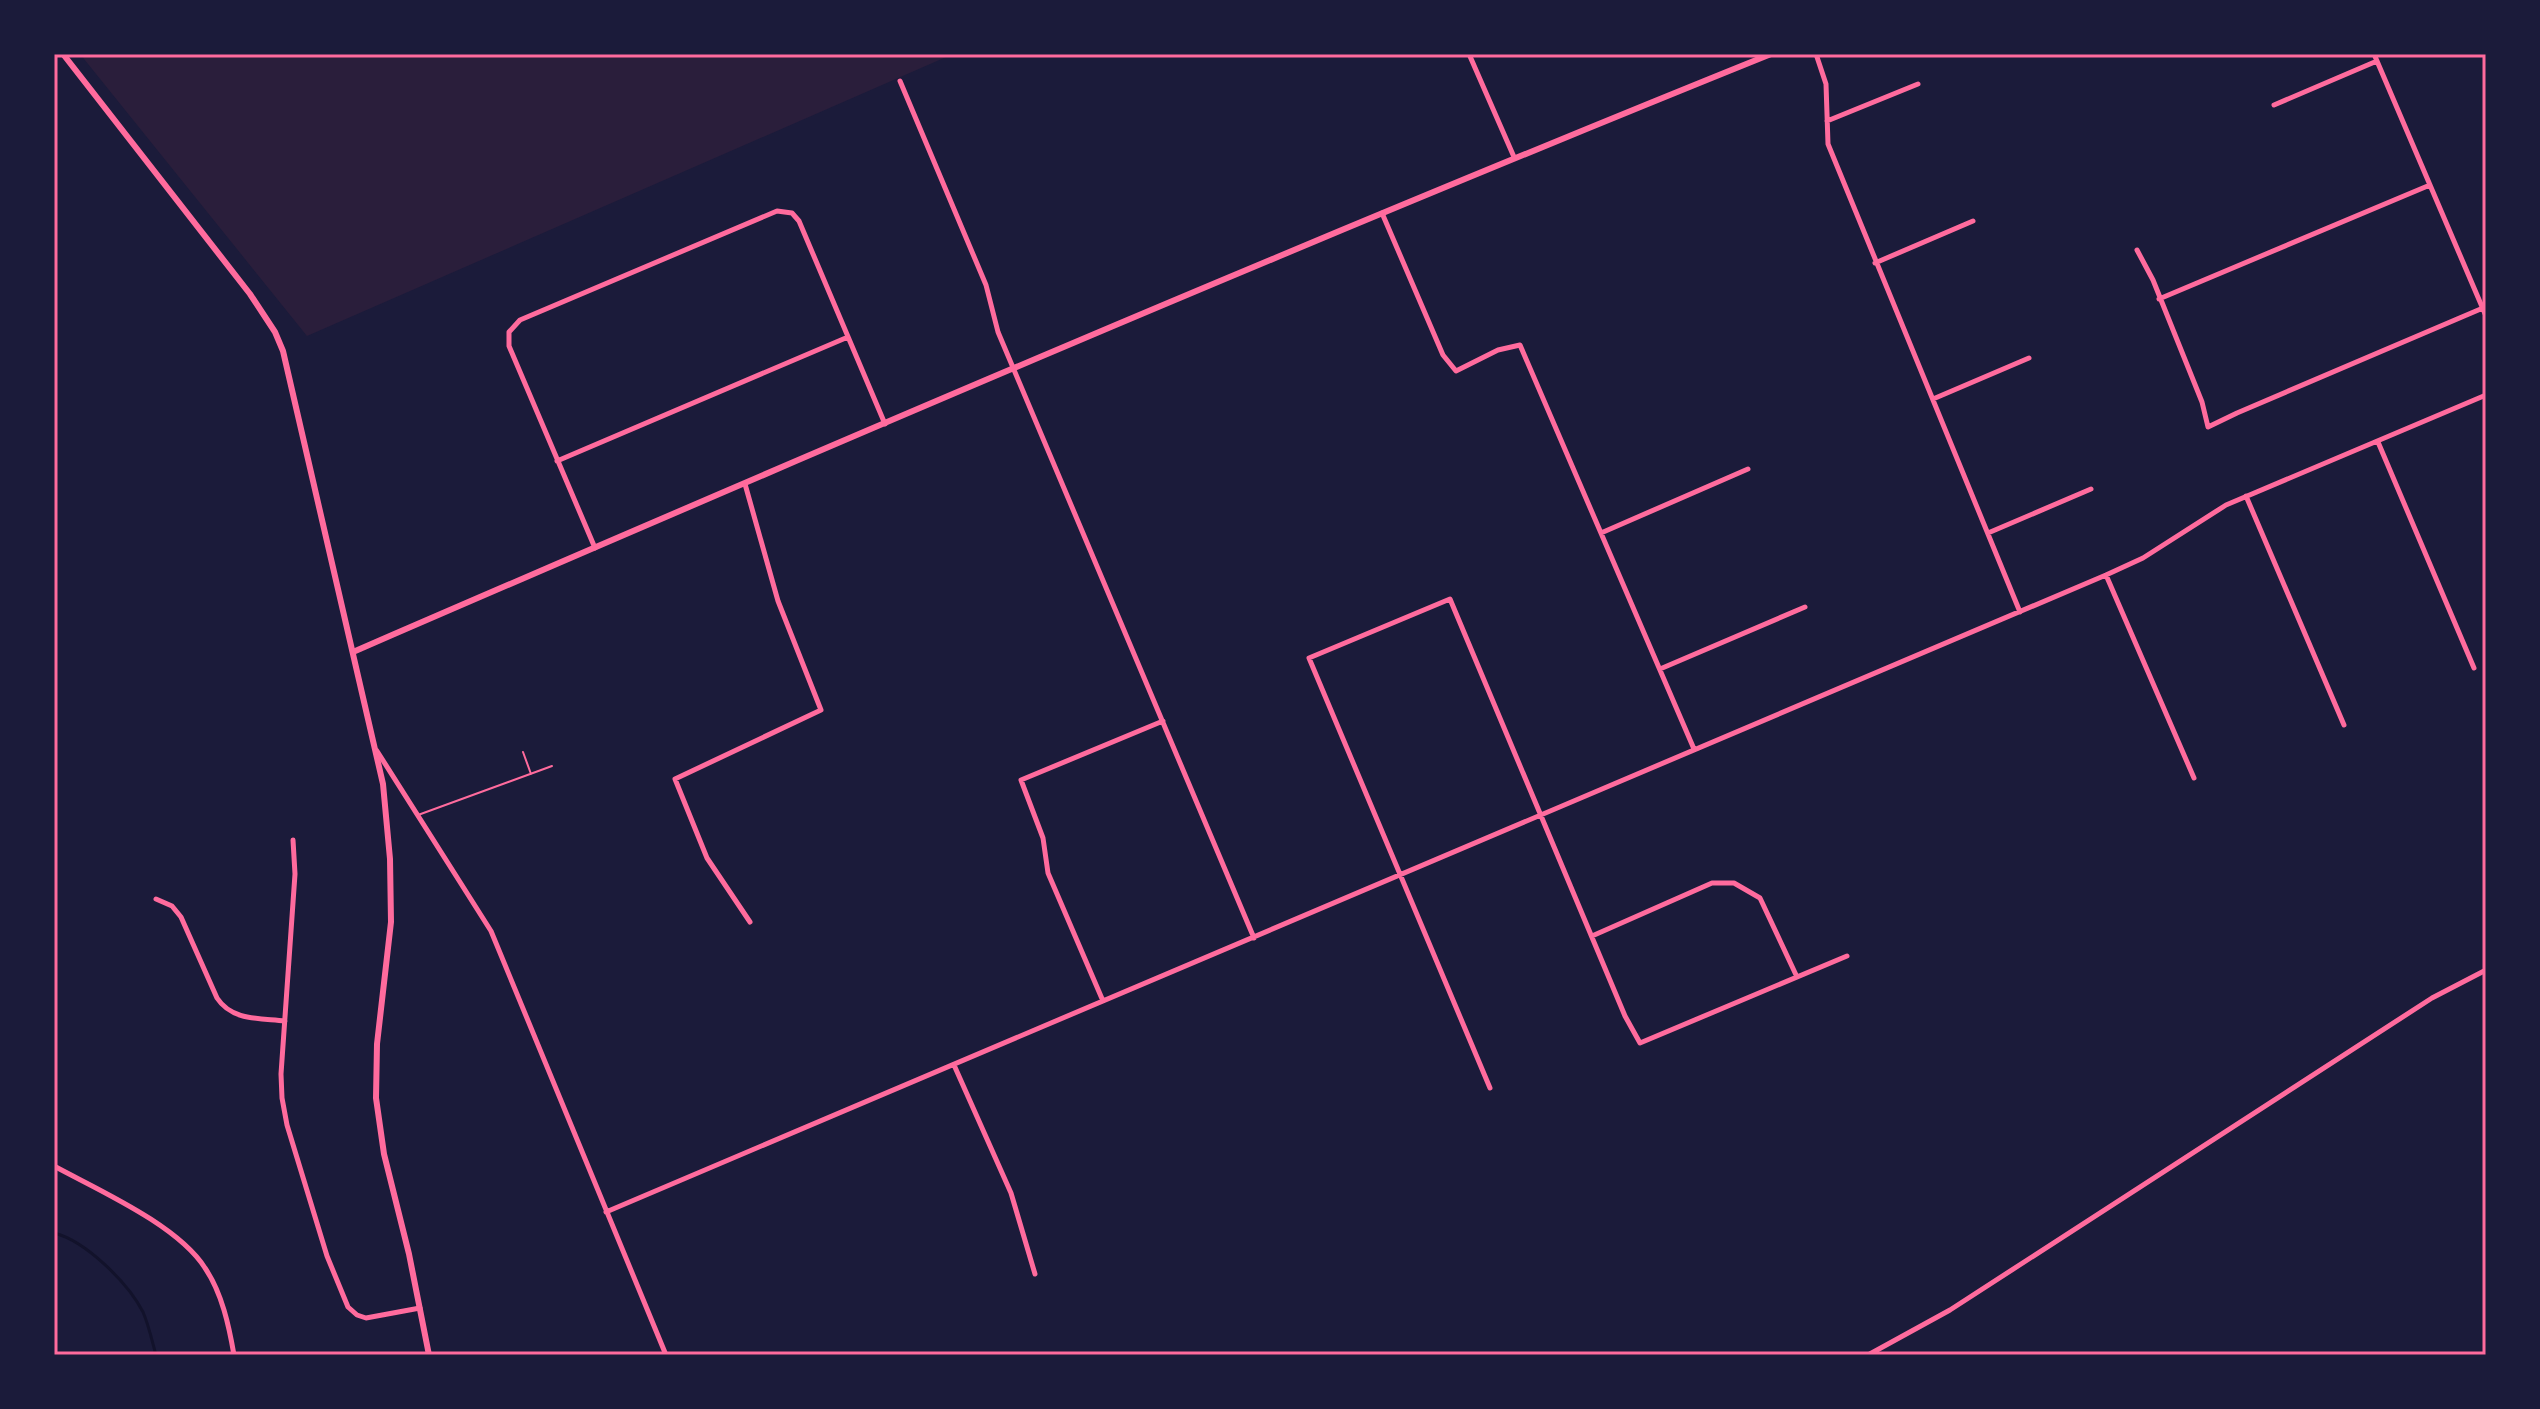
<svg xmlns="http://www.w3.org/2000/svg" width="2540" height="1409" viewBox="0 0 2540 1409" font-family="'Alegreya Sans',sans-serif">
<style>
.green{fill:#2a1e3b}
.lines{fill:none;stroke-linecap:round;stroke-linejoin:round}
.stream{stroke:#12122b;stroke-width:3}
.service{stroke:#ff6b9d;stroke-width:2}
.minor{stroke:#ff6b9d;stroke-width:5}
.tertiary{stroke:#ff6b9d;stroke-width:6}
.secondary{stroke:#ff6b9d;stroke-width:6}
.neatline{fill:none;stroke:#ff6b9d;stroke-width:3}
</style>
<rect width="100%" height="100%" fill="#1b1b3a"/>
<!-- green -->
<path class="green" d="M80,54H953L307,336Z"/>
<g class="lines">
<!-- stream -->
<path class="stream" d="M54,1233C86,1241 128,1283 143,1312C149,1326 152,1341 156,1355"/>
<!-- service -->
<path class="service" d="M523,752L531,774
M418,815L552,766"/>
<!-- minor -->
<path class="minor" d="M1469,54L1514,157
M1816,54L1826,84L1828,144L2020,612
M2374,54L2486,316
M900,81L986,285L998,332L1254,938
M2274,105L2377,61
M1827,121L1918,84
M1382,213L1443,355L1456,371L1498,350L1520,345L1694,749
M2137,250L2153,280L2202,402L2208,427L2237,413L2483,308
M1875,263L1973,221
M2159,299L2430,185
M1933,399L2029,358
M2378,442L2474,668
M557,461L848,337
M745,484L778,601L821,710L675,779L707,858L750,922
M2246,496L2344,725
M1601,533L1748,469
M1988,533L2091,489
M595,548L509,346V332L520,320L777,211L792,213L799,221L885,424
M2106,575L2194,778
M1660,669L1805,607
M377,751L491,931L666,1355
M293,840L295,874L281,1074L282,1098L287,1125L327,1256L348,1307L357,1315L366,1318L420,1308
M156,899L172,906L181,917L217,998C232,1021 260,1018 285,1021
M1592,936L1712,883H1734L1760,898L1797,977
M1103,1001L1048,873L1043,838L1021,780L1163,721
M954,1065L1011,1193L1035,1274
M1490,1088L1309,658L1450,599L1625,1016L1640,1043L1847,956
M54,1166C98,1190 178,1225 205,1268C222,1293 229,1326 234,1355
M606,1212L2106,575L2143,558L2226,505L2486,395
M1868,1355L1950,1310L2432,998L2486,970"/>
<!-- tertiary -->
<path class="tertiary" d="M353,652C824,448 1295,246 1771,54"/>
<!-- secondary -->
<path class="secondary" d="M63,54L250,294L275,332L283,351L383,784L390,859L391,922L377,1044L376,1098L384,1154L409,1254L429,1355"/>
</g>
<!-- border -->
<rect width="2540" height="1409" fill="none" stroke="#1b1b3a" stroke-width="112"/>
<rect x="56" y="56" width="2428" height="1297" class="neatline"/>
</svg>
